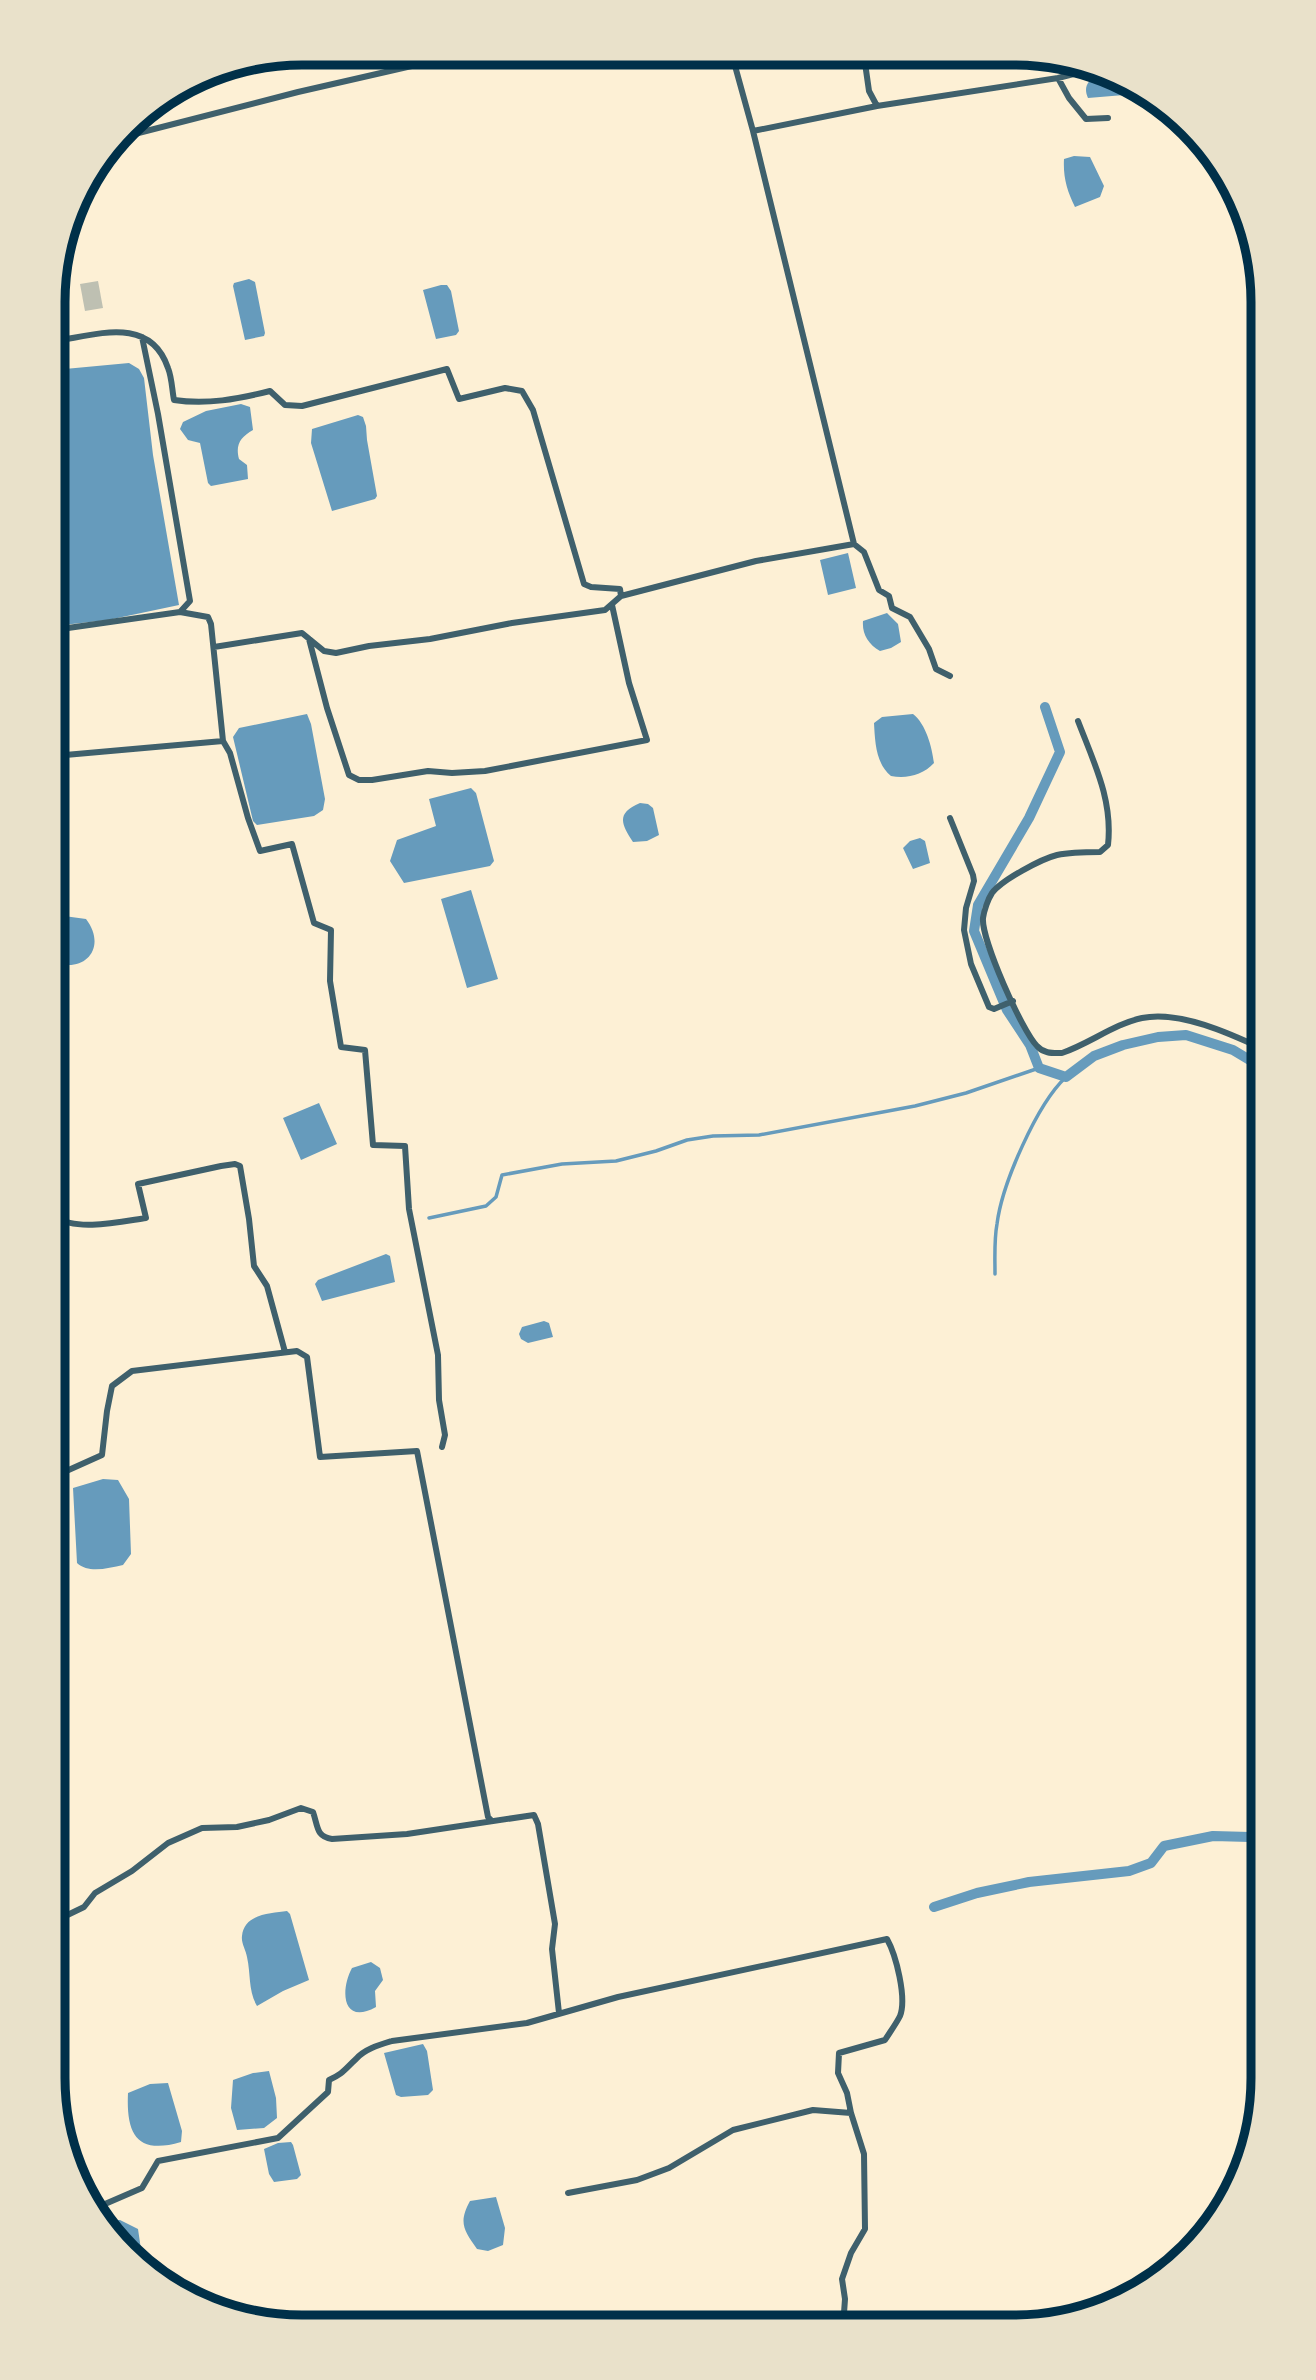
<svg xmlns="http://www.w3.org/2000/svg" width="1316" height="2380" viewBox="0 0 1316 2380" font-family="'Asap Condensed',sans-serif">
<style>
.water{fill:#669bbc}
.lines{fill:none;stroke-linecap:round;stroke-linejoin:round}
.stream{stroke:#669bbc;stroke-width:3.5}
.canal{stroke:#669bbc;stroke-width:10}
.building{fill:#bec0b2}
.minor{stroke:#3f606c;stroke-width:6}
.rim{fill:none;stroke:#003049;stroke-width:9}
</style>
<rect width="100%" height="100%" fill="#fdf0d5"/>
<!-- water -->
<path class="water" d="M1097,74L1148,99L1145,100L1136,94L1088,98C1083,87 1088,81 1097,74Z
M1074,156L1090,157L1104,186L1100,197L1075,207C1067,191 1063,177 1064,159Z
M249,279L255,282L265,333L264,336L245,340L233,286L234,283Z
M441,285H447L451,291L459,331L456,335L436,339L423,290Z
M129,363L139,369L144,378L153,455L179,605L108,620L54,626V370Z
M241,404L250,407L253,430C241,437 235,444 239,459L247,465L248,479L211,486L208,483L200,443L188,440L180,429L183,422L206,411Z
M358,415L363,417L366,426L367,440L377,496L375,499L332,511L311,443L312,429Z
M848,553L856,588L828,595L820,560Z
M887,613L898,624L901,642L891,648L880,651C868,644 862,634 863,621Z
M307,714L311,724L325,799L323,810L314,816L257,825L253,821L233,737L239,728Z
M913,714C926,724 932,747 934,763C923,775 907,779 891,776C876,764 875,742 874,723L882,717Z
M471,788L476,793L494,861L490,866L404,883L390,861L397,840L436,826L429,799Z
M640,803L648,804L653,808L659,835L647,841L633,842C621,824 616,813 640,803Z
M920,838L925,841L930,863L913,869L903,848L910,841Z
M471,890L498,979L467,988L441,899Z
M64,916L86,919C108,948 84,974 54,962V920Z
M319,1103L337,1144L301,1160L283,1118Z
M386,1254L390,1256L395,1282L322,1301L315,1284L318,1280Z
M544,1321L549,1323L553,1337L528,1343L521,1339L519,1334L522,1327Z
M103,1479L118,1480L129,1499L131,1554L123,1565C108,1568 89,1574 77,1563L73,1488Z
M287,1911L290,1914L309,1980L283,1991L257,2006C248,1990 251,1975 247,1957C246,1950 241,1943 242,1936C244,1914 271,1913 287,1911Z
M371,1962L380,1968L383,1980L375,1991L376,2007C342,2026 340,1990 352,1968Z
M423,2044L427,2051L433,2090L428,2095L401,2097L396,2095L384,2053Z
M269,2071L276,2098L277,2118L264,2128L237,2130L231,2108L233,2080L253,2073Z
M168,2083L182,2131L181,2142C137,2155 126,2134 128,2093L150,2084Z
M291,2142L293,2145L301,2175L297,2179L274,2182L269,2174L264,2149L278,2143Z
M496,2197L505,2228L503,2245L488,2251L477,2249C464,2230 458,2223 470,2201Z
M120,2220L138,2229L144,2270L138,2266L108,2221Z
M769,2312L778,2315L782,2327H751L760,2315Z"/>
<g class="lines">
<!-- stream -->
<path class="stream" d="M429,1218L486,1206L496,1197L502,1175L562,1164L616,1161L656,1151L687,1140L713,1136L759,1135L915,1106L966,1093L1039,1068
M995,1274C995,1257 994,1240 997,1224C1002,1184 1037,1104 1066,1077"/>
<!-- canal -->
<path class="canal" d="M1045,707L1060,752L1029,818L978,905L974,931L1007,1010L1030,1045L1039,1068L1066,1077L1094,1056L1123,1045L1158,1037L1186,1035L1233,1050L1263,1068
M934,1907L977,1893L1029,1882L1129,1871L1151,1863L1164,1846L1213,1836L1250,1837L1263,1835"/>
</g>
<!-- building -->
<path class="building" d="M98,281L103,308L85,311L80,284Z"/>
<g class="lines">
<!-- minor -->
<path class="minor" d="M732,55L753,131L854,544
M864,56L869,91L877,106
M1058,78L1069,98L1086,119L1108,118
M753,131L877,106L1058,78L1089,70
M119,138L298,92L464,54
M55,341C96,335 150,315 168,368C172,378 172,390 174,400C207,405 238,399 270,391L285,405L302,406L447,369L459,399L505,388L522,391L533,410L584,584L591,587L620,589L621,596
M54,630L180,612L190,601L158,414L142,337
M309,639L327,708L349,775L359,780H372L428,771L452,773L485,771L647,740L629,683L612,605
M214,647L302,633L324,651L336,653L369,646L430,639L512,623L605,610L621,596L756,561L854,544L864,552L879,590L889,596L892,608L910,617L929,649L936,669L950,676
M1078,721C1094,763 1113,800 1108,845L1100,852C1085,852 1071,852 1057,855C1041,859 1002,880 992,893C988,899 984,911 983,918C981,939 1022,1031 1037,1046C1044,1054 1053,1053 1062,1053C1089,1044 1114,1024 1142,1018C1179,1010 1231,1034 1263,1049
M223,741L230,753L248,818L260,851L292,844L314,923L331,930L330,981L341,1047L365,1050L373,1145L405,1146L409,1209L438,1355L439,1400L445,1435L442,1447
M54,756L223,741L211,624L208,617L180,612
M950,818L973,875L974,881L966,908L964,930L971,964L989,1007L994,1009L1013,1001
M53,1218L57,1217C75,1232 124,1221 146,1218L138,1184L221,1166L235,1164L240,1166L249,1219L254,1266L267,1286L285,1352
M53,1499V1477L102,1455L107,1411L112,1386L132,1371L297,1351L307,1357L320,1457L417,1451L488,1817L492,1821
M53,1922L84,1907L95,1893L132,1871L168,1843L202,1828L237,1827L269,1820L301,1808L313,1812C318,1826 316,1837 332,1839L407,1834L534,1815L538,1824L555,1924L552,1949L559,2013
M568,2193L637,2180L669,2168L733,2130L813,2110L851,2113
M98,2207L142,2188L158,2161L278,2138L328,2092L329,2080C344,2073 344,2070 356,2059C365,2049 379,2045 392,2041L527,2023L618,1997L887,1939C896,1955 907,1998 900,2016C896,2024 890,2032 885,2040L839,2053L838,2073L847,2093L851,2113L864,2154L865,2229L851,2253L842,2279L845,2299L843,2327"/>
</g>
<!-- crop -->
<path d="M0 0H1316V2380H0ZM302 65H1014A237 237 0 0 1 1251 302V2078A237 237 0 0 1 1014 2315H302A237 237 0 0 1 65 2078V302A237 237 0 0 1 302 65Z" fill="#e9e1ca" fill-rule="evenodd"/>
<path class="rim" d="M302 65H1014A237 237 0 0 1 1251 302V2078A237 237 0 0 1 1014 2315H302A237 237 0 0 1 65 2078V302A237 237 0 0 1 302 65Z"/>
</svg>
